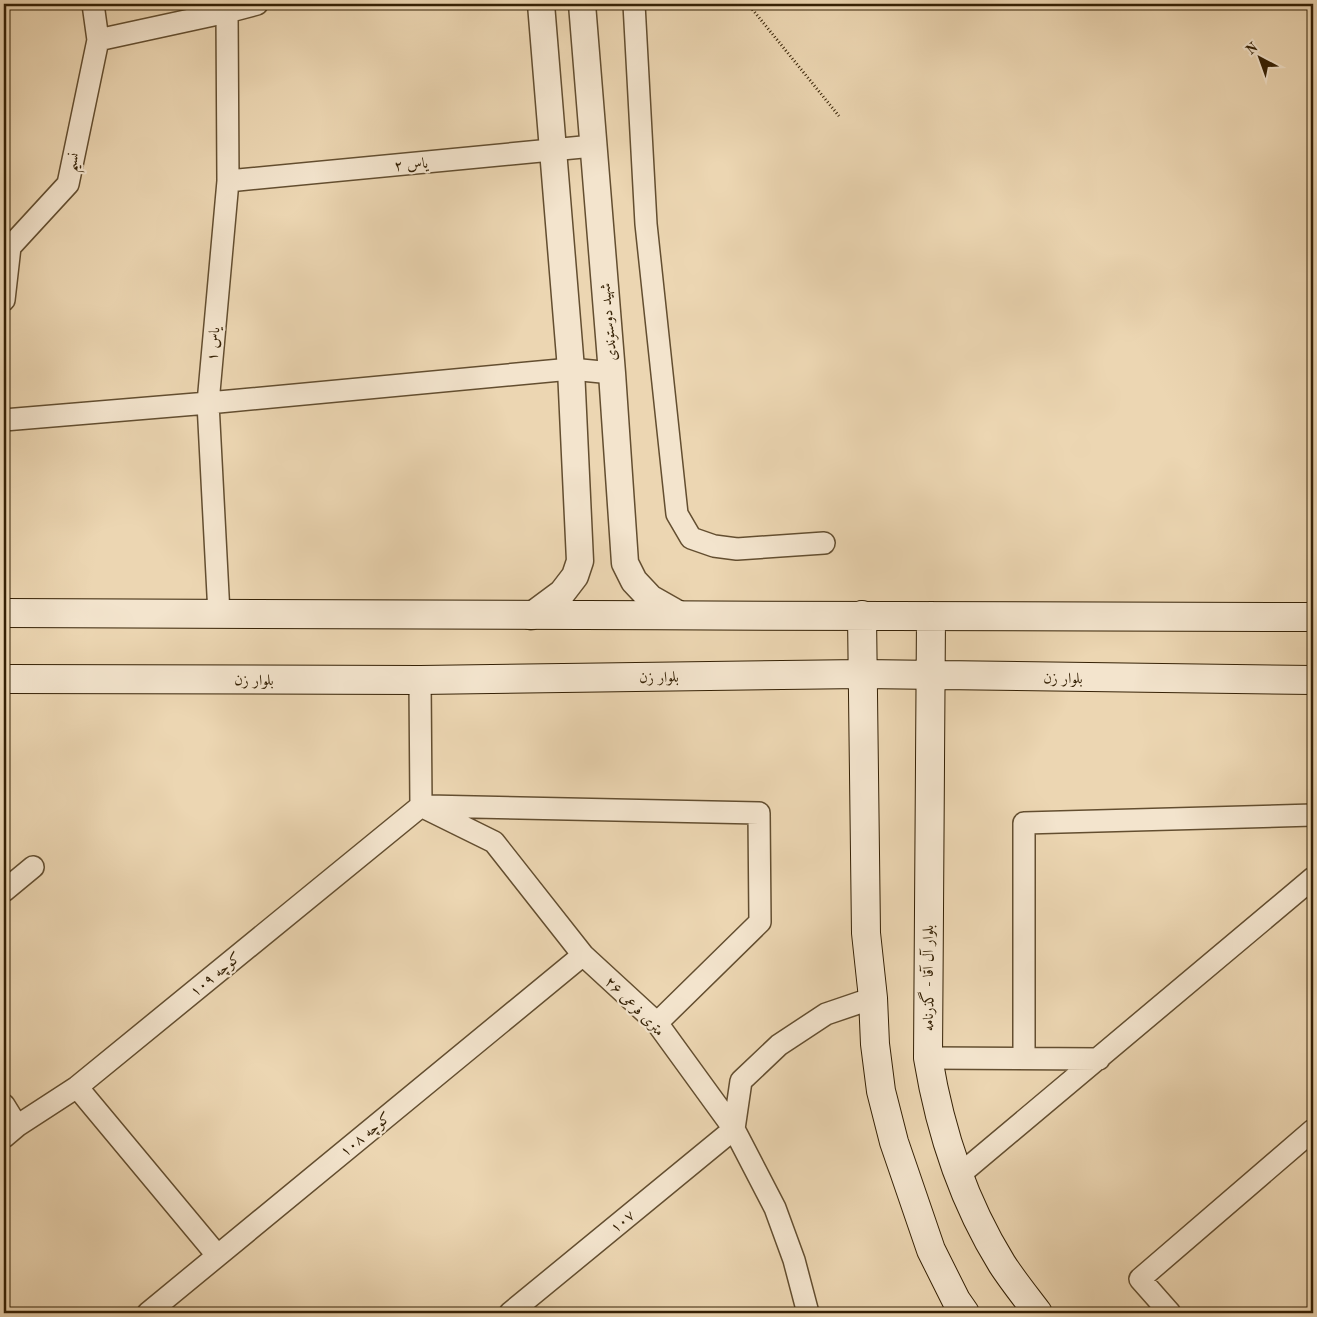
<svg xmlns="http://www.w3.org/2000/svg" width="1317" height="1317" viewBox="0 0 1317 1317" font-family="'Old Standard TT',Amiri,serif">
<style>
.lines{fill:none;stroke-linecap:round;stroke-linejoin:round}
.minor-casing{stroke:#634e30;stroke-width:24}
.tertiary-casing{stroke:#634e30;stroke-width:29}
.secondary-casing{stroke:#352105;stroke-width:30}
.path{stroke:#352105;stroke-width:3;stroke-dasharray:1 2.5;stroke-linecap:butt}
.minor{stroke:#f3e4cd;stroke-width:21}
.tertiary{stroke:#f3e4cd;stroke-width:26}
.secondary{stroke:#f3e4cd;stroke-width:28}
.labels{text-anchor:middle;stroke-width:4.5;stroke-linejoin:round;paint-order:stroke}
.street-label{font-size:15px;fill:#352105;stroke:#f3e4cd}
</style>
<rect width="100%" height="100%" fill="#ecd6b2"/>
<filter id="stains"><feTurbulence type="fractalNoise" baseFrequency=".004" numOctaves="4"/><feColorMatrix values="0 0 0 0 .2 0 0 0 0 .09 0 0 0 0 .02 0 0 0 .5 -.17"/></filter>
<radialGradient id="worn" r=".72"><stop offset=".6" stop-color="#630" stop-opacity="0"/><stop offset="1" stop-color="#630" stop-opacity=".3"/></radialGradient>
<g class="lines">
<!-- minor casing -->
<g class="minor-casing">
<path id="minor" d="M634,4L646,224L677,514L691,538L714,546L737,549L824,543
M227,12L257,4
M98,40L227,12L228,181L208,403L571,369L612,373
M228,181L593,146
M4,300L10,247L68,184L98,40L93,4
M4,420L208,403L219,614
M420,680L421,806
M421,806L494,842L583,955L657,1023L734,1129L775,1208L794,1260L808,1313
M427,806L759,813L760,922L657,1023
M4,891L33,867
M928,1058L1099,1059
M1024,1058V823L1313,815
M77,1087L217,1255
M4,1105L17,1126
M4,1137L17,1126L77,1087L421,806
M958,1176L1313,878
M148,1313L583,955
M510,1313L734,1129L741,1081L779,1045L826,1014L873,998
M1170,1313L1140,1279L1313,1130"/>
</g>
<!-- tertiary casing -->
<g class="tertiary-casing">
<path id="tertiary" d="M582,4L612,373L625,563L634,581L650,598L680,615
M531,616L562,593L575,576L580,561L571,369L541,4"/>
</g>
<!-- secondary casing -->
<g class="secondary-casing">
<path id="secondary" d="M4,613C440,616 877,615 1313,617
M862,615L866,933L873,998L875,1044L881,1091L894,1142L931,1250L956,1300L965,1313
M931,616L928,1058C940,1131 963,1201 1002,1264C1013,1281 1026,1297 1038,1313
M4,679L420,680L862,674L1313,680"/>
</g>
<!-- path -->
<path class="path" d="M748,4L839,116"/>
<!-- minor -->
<use href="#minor" class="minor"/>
<!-- tertiary -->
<use href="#tertiary" class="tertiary"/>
<!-- secondary -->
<use href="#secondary" class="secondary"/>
</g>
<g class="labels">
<!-- street labels -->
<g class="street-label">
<text transform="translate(72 162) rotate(-78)" y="5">نسیم</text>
<text transform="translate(411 164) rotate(-5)" y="5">یاس ۲</text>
<text transform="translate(608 322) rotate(-95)" y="5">شهید دوستوندی</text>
<text transform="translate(213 344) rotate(-85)" y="5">یاس ۱</text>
<text transform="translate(659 677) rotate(-1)" y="5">بلوار زن</text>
<text transform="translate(1063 678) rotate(1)" y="5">بلوار زن</text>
<text x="254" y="685">بلوار زن</text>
<text transform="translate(215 974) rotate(-39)" y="5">کوچه ۱۰۹</text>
<text transform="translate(928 978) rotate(-90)" y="5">بلوار آل آقا - گذرنامه</text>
<text transform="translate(635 1006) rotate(45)" y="5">۲۶ متری فرعی</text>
<text transform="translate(365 1134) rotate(-39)" y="5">کوچه ۱۰۸</text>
<text transform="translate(622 1221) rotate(-39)" y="5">۱۰۷</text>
</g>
</g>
<!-- margin -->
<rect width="1317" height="1317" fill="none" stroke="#ecd6b2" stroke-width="20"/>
<rect x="5" y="5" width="1307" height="1307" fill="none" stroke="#352105" stroke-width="2.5"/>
<rect x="10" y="10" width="1297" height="1297" fill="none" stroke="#352105"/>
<!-- north arrow -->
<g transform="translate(1260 58) rotate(319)" stroke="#f3e4cd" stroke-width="4" paint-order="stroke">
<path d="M0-4L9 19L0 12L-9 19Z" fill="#352105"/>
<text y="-8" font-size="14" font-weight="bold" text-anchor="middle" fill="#352105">N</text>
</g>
<rect width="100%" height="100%" filter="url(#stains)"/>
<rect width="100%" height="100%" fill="url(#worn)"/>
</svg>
